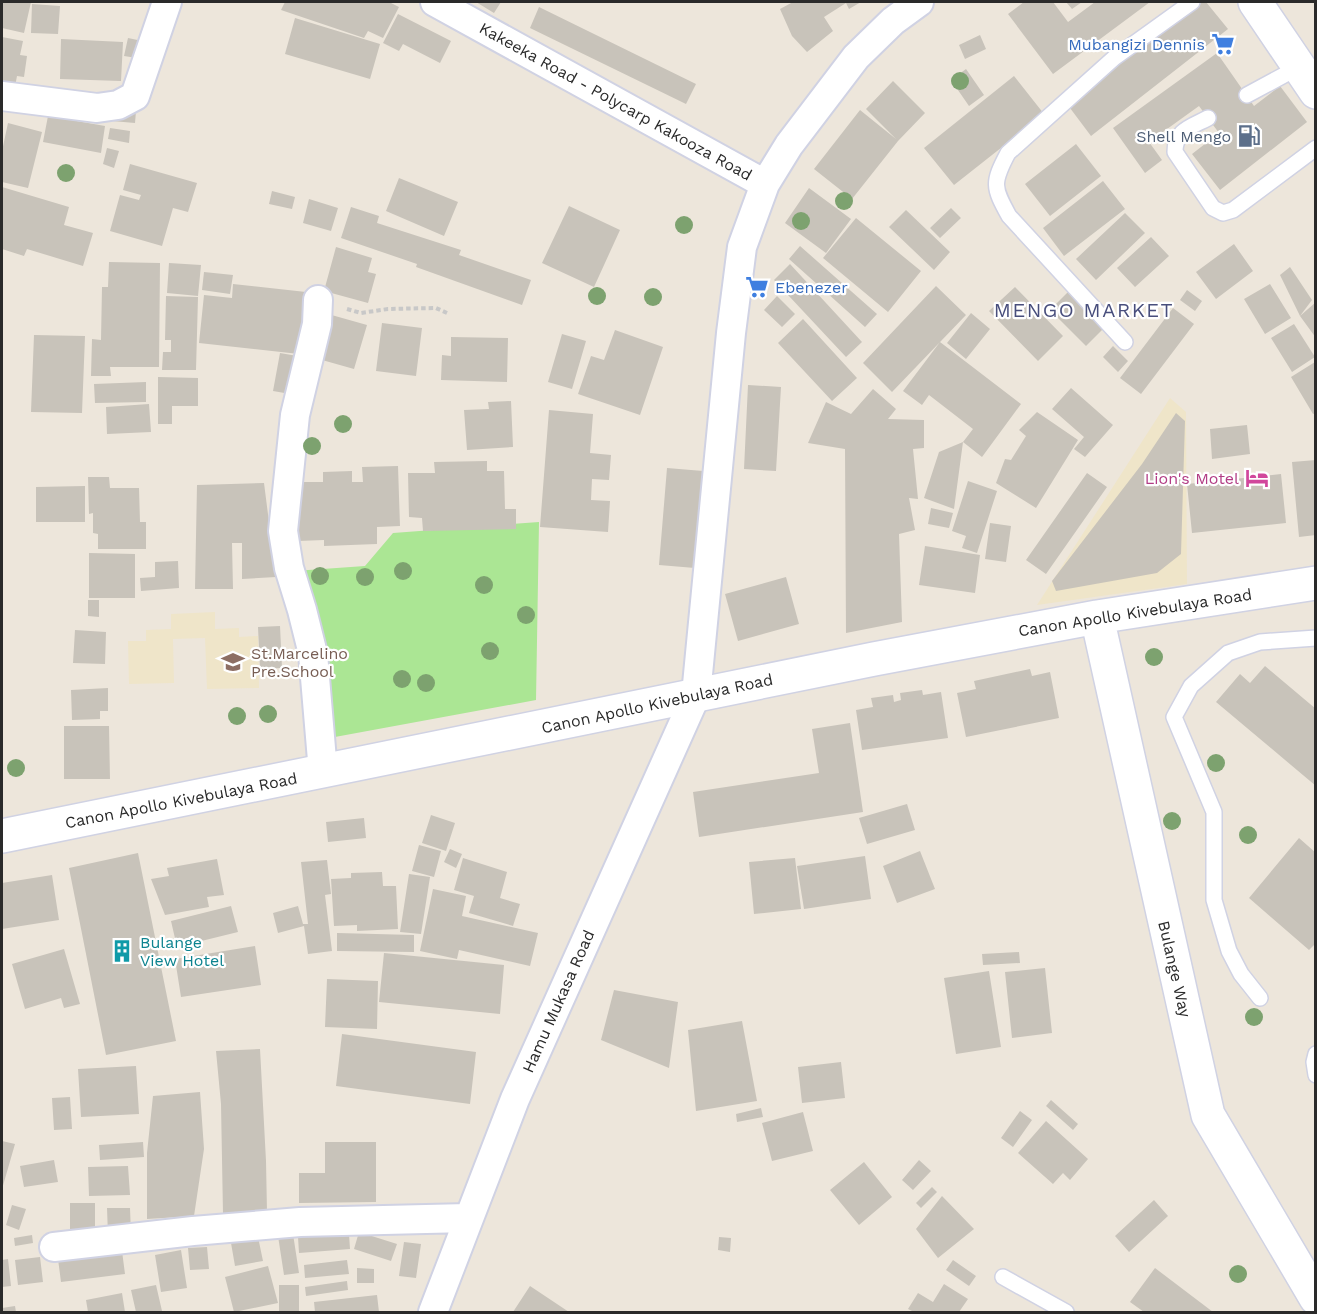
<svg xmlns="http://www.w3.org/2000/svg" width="1317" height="1314" viewBox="0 0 1317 1314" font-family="'Work Sans',sans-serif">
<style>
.education{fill:#efe5c9}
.green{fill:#abe694}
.building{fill:#c8c3ba}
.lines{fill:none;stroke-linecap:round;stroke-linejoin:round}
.service-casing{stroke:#d0d2e3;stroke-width:18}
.minor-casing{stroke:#d0d2e3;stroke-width:32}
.secondary-casing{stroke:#d0d2e3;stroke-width:36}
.path{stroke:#c8c8c8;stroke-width:4;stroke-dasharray:4.5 3;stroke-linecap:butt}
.service{stroke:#fff;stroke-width:15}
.minor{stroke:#fff;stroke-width:28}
.secondary{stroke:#fff;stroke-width:33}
.tree{fill:#7da26f}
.labels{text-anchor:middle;stroke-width:4.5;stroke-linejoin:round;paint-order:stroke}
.shop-label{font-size:16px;fill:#366cbe;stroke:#fff;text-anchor:end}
.street-label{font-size:16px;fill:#2a2a2a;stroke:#fff}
.service-label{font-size:16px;fill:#4e5e75;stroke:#fff;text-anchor:end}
.hotel-label{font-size:16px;fill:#b23c85;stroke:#fff;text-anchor:end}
.education-label{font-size:16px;fill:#785e54;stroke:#fff;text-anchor:start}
.culture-label{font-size:16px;fill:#0d838f;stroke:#fff;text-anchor:start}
.quarter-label{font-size:20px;letter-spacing:1.5px;fill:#484e7c;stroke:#fff}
</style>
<rect width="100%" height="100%" fill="#ede6db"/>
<!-- education -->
<path class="education" d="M1170,398L1186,412L1187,584L1037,605Z
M215,612V629L239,628V637L258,636L259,688L207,689L205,638L173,639L174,683L129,684L128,641H146V630L171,629V614Z"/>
<!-- green -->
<path class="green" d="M539,522L536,700L324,739L294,571L365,566L393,533Z"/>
<!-- building -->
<path class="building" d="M2,2H31L24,33L2,28Z
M285,2H389L399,7L383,38L368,31L364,38L281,10Z
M476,2H501L494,13Z
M793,2H861L849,9L846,3L824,17L833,31L807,52L792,36L780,9Z
M1024,2H1053L1068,22L1095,2H1150L1053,74L1008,14Z
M1066,2H1082L1072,9Z
M1196,2H1206L1228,29L1091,136L1067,104Z
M32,4L60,6L58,34L31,33Z
M539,7L696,84L686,104L530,28Z
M398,14L451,41L440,63L403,44L399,51L383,43Z
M295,18L380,44L370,79L285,54Z
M980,35L986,49L965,59L959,45Z
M2,37L23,41L20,55L27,56L24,77L17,76L13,97L2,95Z
M128,38L147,42L143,59L124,56Z
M61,39L123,42L121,81L60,79Z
M1217,53L1254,106L1280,86L1307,122L1220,190L1192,154L1219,133L1199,106L1149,142L1162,160L1145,173L1113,128Z
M966,69L984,95L969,106L951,80Z
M1014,76L1044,114L954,185L924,148Z
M893,81L925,113L898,141L852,199L814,169L860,110L896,139L866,109Z
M112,109L136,111L135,123L112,121Z
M48,116L105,126L101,153L43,142Z
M8,123L42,132L28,188L2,182V151Z
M110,128L130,131L129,143L108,139Z
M1076,144L1101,176L1050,216L1025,184Z
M107,148L119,151L114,168L103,164Z
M130,164L197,183L188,212L173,208L162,246L110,231L120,195L139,200L141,195L123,190Z
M399,178L458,202L444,236L386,211Z
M1103,181L1125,209L1064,256L1043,228Z
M2,187L69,207L64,225L93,233L83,266L27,249L24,256L2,249Z
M809,188L851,219L826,253L785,223Z
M272,191L295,197L292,209L269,204Z
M309,199L338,208L331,231L303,223Z
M569,206L620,230L594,287L542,263Z
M351,207L379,216L377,223L461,250L459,255L531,280L522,305L416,267L417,264L341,238Z
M951,208L961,218L940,238L930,228Z
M906,210L950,252L934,270L889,227Z
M1125,213L1145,233L1096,280L1076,259Z
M856,218L921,271L888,312L823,258Z
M1151,237L1169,256L1135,287L1117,268Z
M1234,244L1253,271L1216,299L1196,272Z
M800,246L877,314L865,327L789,259Z
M336,247L372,258L368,272L376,274L368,303L324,291Z
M109,262L160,263L159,367H110L111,376H91L92,339L101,340L102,287H108Z
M169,263L201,265L198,296L167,293Z
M790,264L862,342L846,357L774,280Z
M1290,267L1312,300L1300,316L1280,275Z
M204,272L233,275L230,294L202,290Z
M233,284L306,292L299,354L199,343L204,295L232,298Z
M1270,284L1291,318L1265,334L1244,299Z
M936,286L966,315L892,392L863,363Z
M1015,287L1063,336L1038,361L989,311Z
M1071,289L1107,325L1086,346L1050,310Z
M1187,290L1202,301L1195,311L1180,300Z
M166,296L198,297L196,370H162L163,352H171V340H165Z
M777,296L795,314L782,327L764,310Z
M1316,302V338L1300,316Z
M1173,308L1194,324L1141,394L1120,378Z
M971,313L990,329L966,359L947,343Z
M328,314L367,325L354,369L315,358Z
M803,319L857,378L832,401L778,343Z
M382,323L422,328L416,376L376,371Z
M1294,324L1315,357L1292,372L1271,338Z
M615,330L663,347L640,415L578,394L591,356L604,360Z
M562,334L586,341L572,389L548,382Z
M34,335L85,336L82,413L31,412Z
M451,337L508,338L507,382L441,380L442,355L451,356Z
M940,342L1021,404L982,457L963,442L973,429L929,395L922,405L903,391Z
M1113,346L1128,361L1118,372L1103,357Z
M280,353L303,357L296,395L273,391Z
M1315,362L1316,413L1313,414L1291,377Z
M158,377L198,378V406H172V424H158Z
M146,382V402L95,403L94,384Z
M748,385L781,387L776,471L744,469Z
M1071,388L1113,425L1085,457L1074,449L1084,437L1052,409Z
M873,389L896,409L888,419L924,420V448L913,449L918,499L909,498L915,530L899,534L902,622L846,633L845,449L808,443L826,402L851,414Z
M511,401L513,447L467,450L464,410L489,409L488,402Z
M149,404L151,432L107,434L106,407Z
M549,410L593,414L590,453L611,455L609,480L592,479L591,500L610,501L608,532L540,527Z
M1037,412L1078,440L1036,508L996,483L1005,459L1011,460L1026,436L1019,430Z
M1176,413L1185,421L1181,554L1157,573L1056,591L1052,581L1142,464Z
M1247,425L1250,454L1212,459L1210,429Z
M963,442L954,509L924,498L939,452Z
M1316,460V535L1299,537L1292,462Z
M487,461V471H504L505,509H516V529L423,531L422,518L409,517L408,473H435L434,462Z
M398,466L400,526L377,527V544L324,546V540L298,541V482H323V472L352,471V482H363L362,467Z
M667,468L703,471L695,568L659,565Z
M1087,473L1107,487L1046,574L1026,560Z
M1281,474L1286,523L1192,533L1187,484Z
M88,477H109L110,488H139L140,522H146V549H98V534L93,533V513L89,514Z
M968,481L997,491L977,553L962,548L966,536L952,531Z
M264,483L276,577L242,579V543H232L233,589H195L197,485Z
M85,486V522H36V487Z
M931,508L953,513L949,528L928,524Z
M990,523L1011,526L1006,562L985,559Z
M925,546L980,555L975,593L919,585Z
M89,553L135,554V598H89Z
M178,561L179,588L141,591L140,578L155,577V562Z
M786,577L799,624L738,641L725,594Z
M88,600H99V617L88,616Z
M280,626L282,668L260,669L258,627Z
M75,630L106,632L105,664L73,663Z
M1265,666L1316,709V786L1216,702L1240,674L1250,683Z
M1030,669L1032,676L1050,672L1059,718L966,737L957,693L976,689L974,681Z
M108,688V711H100V719L72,720L71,690Z
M922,690L923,695L941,692L948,738L862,750L856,710L873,707L871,698L893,695L894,702L901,700L900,693Z
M850,723L863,812L699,837L693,792L819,773L812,729Z
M64,726H109L110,779H64Z
M907,804L915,830L867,844L859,818Z
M431,815L455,823L446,851L422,843Z
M364,818L366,838L328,842L326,822Z
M1299,838L1316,853V943L1309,950L1249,898Z
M419,845L441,851L434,877L412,871Z
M450,849L462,854L456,868L444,862Z
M920,851L935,889L897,903L883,866Z
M138,853L176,1041L106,1055L69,868Z
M865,856L871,899L804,909L797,866Z
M463,858L507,872L500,898L520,904L513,926L469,913L474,896L454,890Z
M795,858L801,909L754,914L749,862Z
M217,859L224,895L207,897L209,907L165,915L151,879L169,876L167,868Z
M327,860L331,894L325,895L332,951L308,954L304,926L278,933L273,913L298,906L303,924H308L301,862Z
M382,872L383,886H396L398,929L357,931V925L334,926L331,879L351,878V873Z
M409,874L430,877L421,934L400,932Z
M52,875L59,920L2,929V883Z
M433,889L466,896L462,916L538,933L530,966L459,950L457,959L420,951Z
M231,906L238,932L177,947L171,921Z
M337,933L414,935V952L337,951Z
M255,946L261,985L181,997L175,959Z
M64,949L80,1004L64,1008L61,998L25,1009L12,964Z
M1019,952L1020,963L983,965L982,954Z
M384,953L504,965L500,1014L379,1002Z
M1045,968L1052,1033L1012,1038L1005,972Z
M989,971L1001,1047L956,1054L944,978Z
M327,979L378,981L377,1029L325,1027Z
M614,990L678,1002L669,1068L601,1040Z
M742,1021L757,1101L696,1111L688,1030Z
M342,1034L476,1052L470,1104L336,1086Z
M260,1049L266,1161L267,1212L223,1214L221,1104L216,1051Z
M841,1062L845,1098L802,1103L798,1067Z
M136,1066L139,1114L81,1117L78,1069Z
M200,1092L204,1149L194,1216L147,1219V1153L153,1096Z
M70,1097L72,1129L54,1130L52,1098Z
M1051,1100L1078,1124L1073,1130L1046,1106Z
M761,1108L763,1117L737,1122L736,1114Z
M1020,1111L1032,1120L1013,1147L1001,1138Z
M803,1112L813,1151L772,1161L762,1123Z
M1046,1121L1088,1159L1070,1180L1063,1173L1053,1184L1018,1153Z
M2,1141L15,1144L2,1189Z
M143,1142L144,1157L100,1160L99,1145Z
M325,1142H376V1202L299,1203V1173H325Z
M54,1160L58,1182L24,1187L20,1166Z
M919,1160L931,1171L913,1190L902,1180Z
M864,1162L892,1197L859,1225L830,1190Z
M128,1166L130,1195L89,1196L88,1167Z
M932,1187L937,1192L921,1208L916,1203Z
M942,1196L974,1229L938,1258L916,1229Z
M1154,1200L1168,1216L1129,1252L1115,1236Z
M70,1203H95V1231H70Z
M12,1205L26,1209L19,1230L6,1225Z
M107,1208H130L131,1234L108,1235Z
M359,1232L397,1244L391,1261L354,1249Z
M293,1234L299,1273L284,1275L278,1236Z
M349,1234L350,1249L299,1253L298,1237Z
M32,1235L33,1243L15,1246L14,1238Z
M258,1237L263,1261L235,1266L231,1243Z
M719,1237L731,1238L730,1252L718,1250Z
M404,1242L421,1244L416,1278L399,1276Z
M207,1247L209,1269L190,1270L188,1248Z
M181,1250L187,1288L161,1292L155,1255Z
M122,1251L125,1274L61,1282L58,1259Z
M40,1257L43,1282L18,1285L15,1260Z
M8,1259L11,1286L2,1287V1260Z
M347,1260L349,1274L305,1278L304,1265Z
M953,1260L976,1276L969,1286L946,1270Z
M268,1266L278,1303L234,1312L225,1277Z
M357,1268L374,1269V1283H357Z
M1155,1268L1213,1312H1144L1130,1302Z
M347,1281L348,1290L306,1296L305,1287Z
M944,1284L968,1299L959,1312H914L908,1309L918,1293L933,1302Z
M156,1285L162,1311L136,1312L131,1290Z
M279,1285H299V1312H279Z
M530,1286L569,1312H513Z
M122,1293L125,1312H88L86,1300Z
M377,1295L379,1312H315L314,1302Z
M15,1306L16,1312H2V1308Z"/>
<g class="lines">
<!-- service casing -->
<g class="service-casing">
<path id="service" d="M1247,95L1299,67
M1208,118C1191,127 1175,130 1175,152L1213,208L1223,213L1233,210L1316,148
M1125,342L1009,216C993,187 992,183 1008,153L1114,58L1192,2
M1260,998L1241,974L1229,951L1214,900V812L1174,717L1191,686L1228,653L1260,642L1316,638
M1316,1054L1314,1062L1316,1075
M1003,1277L1066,1312"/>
</g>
<!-- minor casing -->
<g class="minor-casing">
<path id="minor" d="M435,2L765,184
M2,96L97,108L118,105L135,96L167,2
M318,300L317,324L295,415L283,531L289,568L302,610L313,654L323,772
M54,1247L193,1231L300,1222L468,1218
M433,1312L515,1099L696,695L731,333L742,247L765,184L789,145L856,57L893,21L919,2"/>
</g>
<!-- secondary casing -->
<g class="secondary-casing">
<path id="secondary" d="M1255,2L1316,92
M1097,617L1208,1115L1316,1298
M2,836L874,659L1097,617L1316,583"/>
</g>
<!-- path -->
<path class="path" d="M347,309L361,313L388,309L436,308L447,313"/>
<!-- service -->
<use href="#service" class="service"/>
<!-- minor -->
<use href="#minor" class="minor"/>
<!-- secondary -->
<use href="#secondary" class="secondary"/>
</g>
<!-- trees -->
<g class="tree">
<circle cx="960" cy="81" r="9"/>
<circle cx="66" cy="173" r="9"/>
<circle cx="844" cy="201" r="9"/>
<circle cx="801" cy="221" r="9"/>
<circle cx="684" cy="225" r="9"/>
<circle cx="597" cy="296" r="9"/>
<circle cx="653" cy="297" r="9"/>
<circle cx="343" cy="424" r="9"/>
<circle cx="312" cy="446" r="9"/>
<circle cx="403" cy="571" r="9"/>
<circle cx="320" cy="576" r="9"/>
<circle cx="365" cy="577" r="9"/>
<circle cx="484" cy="585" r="9"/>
<circle cx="526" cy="615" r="9"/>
<circle cx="490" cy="651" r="9"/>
<circle cx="1154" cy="657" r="9"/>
<circle cx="402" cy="679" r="9"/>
<circle cx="426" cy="683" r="9"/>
<circle cx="268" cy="714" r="9"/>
<circle cx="237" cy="716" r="9"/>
<circle cx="1216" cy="763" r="9"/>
<circle cx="16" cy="768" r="9"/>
<circle cx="1172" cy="821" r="9"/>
<circle cx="1248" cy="835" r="9"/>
<circle cx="1254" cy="1017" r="9"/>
<circle cx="1238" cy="1274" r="9"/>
</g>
<!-- icons -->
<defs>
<g id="supermarket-bare" transform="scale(1.8)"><path d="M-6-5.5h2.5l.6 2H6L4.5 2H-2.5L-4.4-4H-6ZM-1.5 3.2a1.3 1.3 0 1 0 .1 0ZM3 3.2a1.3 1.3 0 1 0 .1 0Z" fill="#3f7fe0" stroke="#fff" stroke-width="2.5" paint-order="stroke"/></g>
<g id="fuel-bare" transform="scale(1.8)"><path d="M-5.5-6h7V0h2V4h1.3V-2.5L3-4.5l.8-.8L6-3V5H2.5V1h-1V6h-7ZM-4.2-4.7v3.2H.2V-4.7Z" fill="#5c6f8a" stroke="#fff" stroke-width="2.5" paint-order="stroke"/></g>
<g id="hotel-bare" transform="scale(1.8)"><path d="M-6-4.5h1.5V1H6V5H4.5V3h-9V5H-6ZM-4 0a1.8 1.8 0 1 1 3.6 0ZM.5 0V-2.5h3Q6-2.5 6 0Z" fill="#d1479c" stroke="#fff" stroke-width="2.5" paint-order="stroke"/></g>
<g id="school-bare" transform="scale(1.8)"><path d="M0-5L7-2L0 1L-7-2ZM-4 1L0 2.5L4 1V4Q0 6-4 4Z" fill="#8d6e63" stroke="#fff" stroke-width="2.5" paint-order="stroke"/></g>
<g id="building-bare" transform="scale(1.8)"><path d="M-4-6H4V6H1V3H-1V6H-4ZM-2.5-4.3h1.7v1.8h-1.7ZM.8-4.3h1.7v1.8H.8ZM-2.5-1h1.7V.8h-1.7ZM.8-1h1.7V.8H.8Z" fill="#0f9aa8" stroke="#fff" stroke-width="2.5" paint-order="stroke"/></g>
</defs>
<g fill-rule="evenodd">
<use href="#supermarket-bare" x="1223" y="44"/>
<use href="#fuel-bare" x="1249" y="136"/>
<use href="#supermarket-bare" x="757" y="287"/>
<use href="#hotel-bare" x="1257" y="478"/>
<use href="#school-bare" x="233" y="662"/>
<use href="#building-bare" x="122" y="951"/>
</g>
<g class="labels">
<!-- shop labels -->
<g class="shop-label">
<text x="1205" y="50">Mubangizi Dennis</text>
<text x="775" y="293" text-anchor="start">Ebenezer</text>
</g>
<!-- street labels -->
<g class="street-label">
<text transform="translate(616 101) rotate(29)" y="6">Kakeeka Road - Polycarp Kakooza Road</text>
<text transform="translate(1135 612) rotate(-9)" y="6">Canon Apollo Kivebulaya Road</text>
<text transform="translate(657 703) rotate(-12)" y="6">Canon Apollo Kivebulaya Road</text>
<text transform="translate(181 800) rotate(-11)" y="6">Canon Apollo Kivebulaya Road</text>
<text transform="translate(1175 969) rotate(77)" y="6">Bulange Way</text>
<text transform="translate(558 1001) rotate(-66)" y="6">Hamu Mukasa Road</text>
</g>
<!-- service labels -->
<g class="service-label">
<text x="1231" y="142">Shell Mengo</text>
</g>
<!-- hotel labels -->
<g class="hotel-label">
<text x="1239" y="484">Lion's Motel</text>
</g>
<!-- education labels -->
<g class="education-label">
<text x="251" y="659">St.Marcelino<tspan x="251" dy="18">Pre.School</tspan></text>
</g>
<!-- culture labels -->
<g class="culture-label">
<text x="140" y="948">Bulange<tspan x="140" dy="18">View Hotel</tspan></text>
</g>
<!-- quarter labels -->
<g class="quarter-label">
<text x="1084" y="317">MENGO MARKET</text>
</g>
</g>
<!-- border -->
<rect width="1317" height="1314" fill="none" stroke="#2a2a2a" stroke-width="6"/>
</svg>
